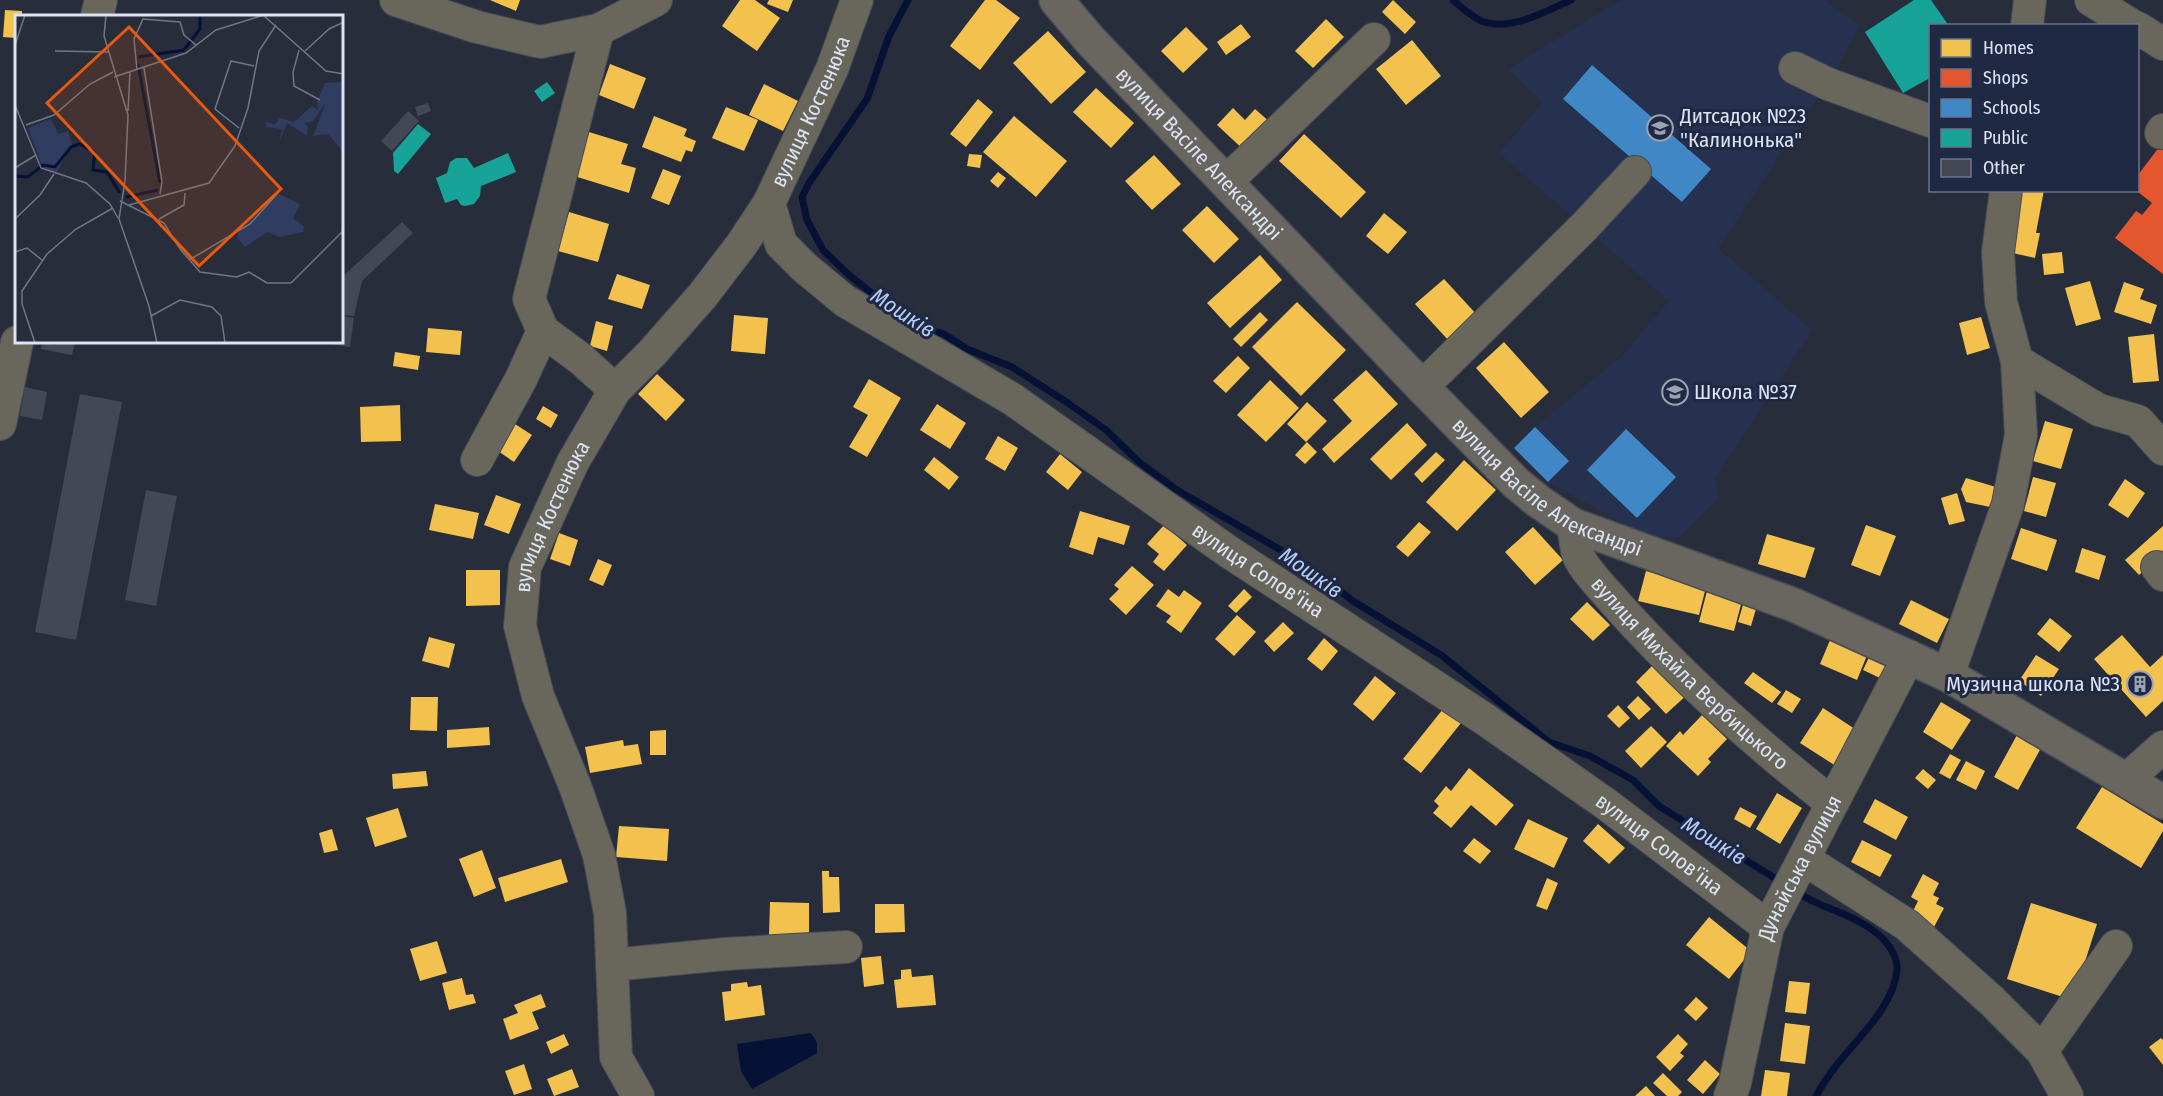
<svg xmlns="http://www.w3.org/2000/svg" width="2163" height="1096" viewBox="0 0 2163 1096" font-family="'Fira Sans Condensed',sans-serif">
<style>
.built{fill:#26314f}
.water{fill:#051236}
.homes{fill:#f2c14e}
.shops{fill:#e4572e}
.schools{fill:#3f88c5}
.public{fill:#17a398}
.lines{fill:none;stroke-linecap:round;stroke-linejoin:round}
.stream{stroke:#051236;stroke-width:7}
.building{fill:#444854}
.minor-casing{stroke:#464b57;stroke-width:34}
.major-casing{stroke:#464b57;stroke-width:36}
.minor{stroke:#69665b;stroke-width:32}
.major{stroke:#69665f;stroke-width:33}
.labels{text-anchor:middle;stroke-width:6;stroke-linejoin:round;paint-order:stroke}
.street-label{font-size:21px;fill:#dbe3f4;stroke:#202943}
.poi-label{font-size:21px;fill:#dbe3f4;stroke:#202943;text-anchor:start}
.water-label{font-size:22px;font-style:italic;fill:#b5cbf7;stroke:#202943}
.inset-river{fill:none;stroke:#051236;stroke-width:3}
.inset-road{fill:none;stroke:#707685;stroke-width:1.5}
.view{fill:#e8590c;fill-opacity:0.15;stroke:#e8590c;stroke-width:3}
.inset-edge{fill:none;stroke:#dbe3f4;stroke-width:3}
</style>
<rect width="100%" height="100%" fill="#282d3b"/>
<!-- built -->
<path class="built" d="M1621,0H1824L1860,25L1833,75L1718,248L1812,330L1715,479L1719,498L1679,538L1644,535L1548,482L1514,448L1535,427L1622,356L1669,301L1499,153L1543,102L1508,69Z"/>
<!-- water -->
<path class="water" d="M811,1033L817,1043V1053L752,1089L741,1071L737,1044Z"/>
<!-- homes -->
<path class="homes" d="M490,0H520L516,11Z
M740,0H755L780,18L757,51L722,26Z
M769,0H793L788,12L767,4Z
M985,0H996L1020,18L980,70L950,46Z
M1393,0L1416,22L1405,34L1382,12Z
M5,10L22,11V16H16V38L3,37Z
M1326,19L1344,37L1313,68L1295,51Z
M1241,24L1251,37L1226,55L1217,42Z
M1186,27L1208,49L1183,73L1161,51Z
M1048,31L1086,72L1051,104L1013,63Z
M1412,40L1441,76L1406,105L1376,69Z
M610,64L646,78L634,109L599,95Z
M764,84L798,101L783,131L749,115Z
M1096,88L1134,123L1111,148L1073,112Z
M978,99L993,112L966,147L950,134Z
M726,107L758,120L744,151L712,138Z
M1233,108L1245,120L1255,109L1271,123L1245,151L1217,125Z
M654,116L687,129L684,136L696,141L692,152L686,150L681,162L642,147Z
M1014,116L1067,161L1036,197L983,152Z
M589,132L628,144L621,164L636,168L629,193L571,175L582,155Z
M1304,134L1366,192L1341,218L1279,161Z
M969,154L982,155L980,168L967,166Z
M1154,155L1181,184L1152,210L1125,181Z
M663,169L681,176L669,205L651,198Z
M998,172L1006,178L998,188L990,181Z
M2018,190H2044L2036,233H2040L2035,258L2008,252Z
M1207,206L1239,239L1214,263L1182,230Z
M569,212L609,224L598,262L558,251Z
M1384,213L1407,232L1388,254L1366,236Z
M2062,252L2064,273L2044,275L2042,254Z
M1260,255L1282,280L1230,328L1207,303Z
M617,274L650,285L642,309L608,299Z
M1444,279L1478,316L1450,342L1415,304Z
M2090,281L2101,319L2076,326L2065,288Z
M2124,282L2144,289L2140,299L2157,305L2151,324L2114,312Z
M1297,302L1346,350L1301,396L1252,347Z
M1260,312L1268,320L1241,347L1233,339Z
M734,315L768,318L765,354L731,351Z
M1981,317L1990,348L1967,355L1959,323Z
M596,321L613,326L607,351L590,346Z
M428,328L462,331L460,355L426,352Z
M2154,334L2159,381L2133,383L2128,337Z
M1504,342L1549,392L1521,418L1476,368Z
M395,352L420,356L418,370L393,366Z
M1238,356L1250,368L1226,393L1213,381Z
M1366,370L1398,404L1334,463L1322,449L1352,421L1333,400Z
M657,374L685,400L666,421L638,394Z
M869,379L901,398L867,457L849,447L868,415L853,407Z
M1270,380L1299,408L1266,442L1237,415Z
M1307,402L1327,421L1306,442L1287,424Z
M937,404L966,423L950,449L920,430Z
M400,405L401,441L361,442L360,407Z
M543,406L558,415L551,428L536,419Z
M2045,421L2073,429L2061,469L2033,461Z
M1407,423L1427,445L1391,480L1370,459Z
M515,424L532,435L514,462L498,451Z
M998,436L1018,448L1005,471L985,459Z
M1307,442L1317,452L1305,464L1295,455Z
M1436,452L1445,460L1422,483L1414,474Z
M1060,454L1082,472L1068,490L1046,472Z
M934,457L959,477L949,490L924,470Z
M1464,460L1496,490L1457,531L1426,502Z
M2033,477L2056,483L2046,517L2024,511Z
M1966,478L1999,488L1995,508L1966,502L1961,489Z
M2125,479L2145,493L2128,518L2108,505Z
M1957,493L1965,521L1949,525L1941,498Z
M496,495L521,504L509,534L484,525Z
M435,504L479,513L473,539L429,530Z
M1080,511L1130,526L1124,545L1098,537L1093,555L1069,547Z
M1419,522L1431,532L1408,557L1396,547Z
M1164,525L1187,545L1164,571L1153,562L1159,554L1147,544Z
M1866,525L1896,536L1880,576L1851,565Z
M2163,526V553L2139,575L2125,560Z
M1533,527L1563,560L1535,585L1505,552Z
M2021,528L2057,540L2047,571L2011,559Z
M559,533L578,540L570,566L550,559Z
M1767,534L1815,548L1805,578L1758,564Z
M2082,548L2106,556L2099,580L2075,572Z
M598,559L612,565L603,586L589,580Z
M1132,566L1154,585L1126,615L1109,599L1119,589L1114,585Z
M466,570H500V605L466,606Z
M1646,571L1706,587L1699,615L1638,601Z
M1708,587L1743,597L1734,631L1699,622Z
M1168,589L1179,597L1184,590L1202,603L1181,633L1166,622L1171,616L1156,606Z
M1244,589L1252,597L1236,613L1228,606Z
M1745,598L1758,602L1751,626L1738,622Z
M1911,600L1949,619L1937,643L1899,624Z
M1587,602L1610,625L1593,641L1570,619Z
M1237,615L1256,632L1234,656L1215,639Z
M2050,618L2072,636L2059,652L2037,634Z
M1283,622L1294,633L1274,652L1264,641Z
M1833,633L1870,648L1857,680L1820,664Z
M2122,635L2150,667L2163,655V701L2146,717L2094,659Z
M429,637L455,644L449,668L422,661Z
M1324,638L1338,651L1322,671L1307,659Z
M1872,651L1889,660L1880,678L1863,670Z
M2036,655L2059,669L2041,696L2019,681Z
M1658,660L1689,693L1666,714L1636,682Z
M1753,672L1781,692L1772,703L1744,683Z
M1375,676L1396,693L1373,721L1353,704Z
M1786,690L1801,699L1792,713L1777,704Z
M1638,696L1651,709L1639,720L1627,707Z
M411,697H438L437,731L410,730Z
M1941,702L1971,720L1952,750L1923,732Z
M1618,705L1630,718L1619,728L1607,716Z
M1823,708L1861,733L1839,768L1800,743Z
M1443,709L1461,723L1421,773L1403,759Z
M1702,715L1727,739L1708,759L1711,762L1698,776L1666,746L1680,731L1683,735Z
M1651,726L1667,742L1641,768L1625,751Z
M489,727L490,745L447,748V730Z
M666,730V755H650V731Z
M2017,735L2041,748L2018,790L1994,777Z
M623,740L624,746L638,744L642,764L590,773L585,747Z
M1950,754L1961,760L1950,779L1939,773Z
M1966,761L1985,771L1976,790L1956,780Z
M1469,768L1514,805L1496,826L1471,805L1451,828L1433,813L1439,806L1434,801L1446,786L1451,791Z
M1923,769L1936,780L1928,789L1915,778Z
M426,771L428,786L393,789L392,774Z
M2102,787L2163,824V831L2141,868L2076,828Z
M1777,793L1802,808L1780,844L1756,829Z
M1875,799L1908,817L1896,840L1863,822Z
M1740,807L1757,816L1750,828L1734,819Z
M398,808L407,837L375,847L366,818Z
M1528,819L1568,838L1554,868L1514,849Z
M1598,824L1625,848L1609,864L1583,841Z
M619,826L669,829L667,861L616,857Z
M332,829L338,850L324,853L319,833Z
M1474,838L1491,851L1480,864L1463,851Z
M1862,840L1892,855L1880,877L1851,862Z
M482,850L496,888L474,897L459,859Z
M561,859L568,882L505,902L498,878Z
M822,871H829V877H839L840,912L823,913Z
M1923,874L1939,883L1933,895L1939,898L1936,904L1944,908L1934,927L1911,915L1918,901L1911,897Z
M1547,878L1558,883L1547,910L1536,906Z
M770,902L809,903V936L769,935Z
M2031,903L2097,924L2076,990L2066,998L2007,979Z
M875,904H904L905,932L875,933Z
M1709,917L1751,951L1729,979L1686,945Z
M437,941L447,973L420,981L410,949Z
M881,956L884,984L864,987L861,958Z
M911,969L912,977L933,975L936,1005L897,1008L894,980L901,979V970Z
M462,978L466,995L473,994L476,1003L449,1010L442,983Z
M1789,981L1810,983L1806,1014L1785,1012Z
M747,982L748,987L761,985L765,1015L725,1021L722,992L731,991V984Z
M541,994L546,1007L532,1012L539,1029L510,1040L503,1019L518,1013L514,1005Z
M1696,997L1708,1008L1696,1021L1684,1010Z
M1785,1023L1810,1026L1805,1064L1780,1061Z
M564,1034L569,1045L551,1054L546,1042Z
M1678,1034L1688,1044L1680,1053L1684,1056L1670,1071L1656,1057Z
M2161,1038L2163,1040V1065L2149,1047Z
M1705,1060L1720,1074L1703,1094L1687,1080Z
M524,1064L532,1089L514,1095L505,1071Z
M572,1069L579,1087L554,1096L547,1079Z
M1765,1070L1790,1073L1787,1096H1761Z
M1663,1073L1682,1092L1678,1096H1667L1653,1083Z
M1646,1086L1655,1096H1635Z"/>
<!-- shops -->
<path class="shops" d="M2163,142V274L2115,238L2136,211L2142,215L2152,203L2138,192V175Z"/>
<!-- schools -->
<path class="schools" d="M1592,65L1711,169L1682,202L1563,99Z
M1535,427L1569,461L1548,482L1514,448Z
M1626,429L1676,477L1637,518L1587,470Z"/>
<!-- public -->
<path class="public" d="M1914,0H1931L1949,26H1930V78L1903,93L1865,32Z
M547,82L555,93L542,102L534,91Z
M418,124L431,134L398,174L394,171L393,153Z
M508,153L516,172L481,186L480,196L474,204L465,206L461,205L457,199L445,203L436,178L447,173L450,162L456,158H467L474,168Z"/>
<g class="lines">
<!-- stream -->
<path class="stream" d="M908,0L889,36L867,99L809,183L802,197L807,220L823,250L849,275L873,294L925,329L944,334L967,349L1012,367L1068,403L1106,430L1139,462L1177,490L1286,553L1316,572L1353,601L1441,655L1549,742L1590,756L1633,780L1659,806L1781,882
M1453,0C1461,7 1473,18 1484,22C1512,31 1546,11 1571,0
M1796,892C1821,908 1850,913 1874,931C1885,939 1898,955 1897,969C1895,1004 1860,1036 1839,1062C1831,1072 1823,1084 1816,1096"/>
</g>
<!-- building -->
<path class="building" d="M428,103L431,111L418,116L415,107Z
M408,111L419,121L392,151L381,141Z
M402,222L413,233L362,281L354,316L342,315V277Z
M342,316L354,318L350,347L325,343L342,342Z
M42,342H75L72,355L41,349Z
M25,387L47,392L42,420L20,416Z
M80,394L122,402L76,640L35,632Z
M146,490L177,496L156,606L125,600Z"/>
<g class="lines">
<!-- minor casing -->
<g class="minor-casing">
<g id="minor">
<path d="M396,0L477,27L540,42L598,30L656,0"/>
<path d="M2091,0L2133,26"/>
<path d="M97,16L101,0"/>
<path d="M2027,26L2030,0"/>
<path d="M2138,28L2163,44"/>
<path d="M598,30L529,299L543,331L581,359L615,390"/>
<path d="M1795,68L1828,84L1930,121"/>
<path d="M2161,133L2163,130"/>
<path d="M1226,182L1374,39"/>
<path id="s1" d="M769,203L781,244L804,267L845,301L1012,399L1229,552L1486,720L1606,804L1768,927"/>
<path d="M2017,361L2099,410L2138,421L2163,449"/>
<path d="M1422,387L1585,226L1635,172"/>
<path d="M0,424L17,342"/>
<path d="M477,460L521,379L543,331"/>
<path id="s2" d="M1573,525C1575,535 1575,547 1579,557C1585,571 1608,594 1619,607C1683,678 1756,744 1832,803"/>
<path d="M2157,567L2163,575"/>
<path d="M1948,675L2008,504L2021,435L2017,361L2001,302L1998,252L2006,190"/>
<path d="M2126,780L2163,747"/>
<path d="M1804,859L1907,925L1992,1001L2042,1051L2067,1096"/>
<path d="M612,965L725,954L846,947"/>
<path d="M2042,1051L2116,946"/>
<path id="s3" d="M638,1096L616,1057L610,913L599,855L575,786L538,696L520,626L525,567L573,462L615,390L652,353L703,295L742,244L769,203L832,69L857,0"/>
<path id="s4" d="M1730,1096L1735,1083L1768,927L1909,656"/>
</g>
</g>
<!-- major casing -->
<g class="major-casing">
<g id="major">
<path id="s5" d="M1056,0L1090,40L1422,387L1516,483L1538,501L1573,525L1794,605L1948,675L2163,802"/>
</g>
</g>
<!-- minor -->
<use href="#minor" class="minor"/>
<!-- major -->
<use href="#major" class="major"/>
</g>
<!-- icons -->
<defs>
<g id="school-ring" transform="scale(1.35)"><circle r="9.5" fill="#202943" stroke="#9ca3b3" stroke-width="1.5"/><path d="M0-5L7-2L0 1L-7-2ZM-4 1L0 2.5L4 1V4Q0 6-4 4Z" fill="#9ca3b3"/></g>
<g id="building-ring" transform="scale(1.35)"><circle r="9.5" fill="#202943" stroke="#9ca3b3" stroke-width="1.5"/><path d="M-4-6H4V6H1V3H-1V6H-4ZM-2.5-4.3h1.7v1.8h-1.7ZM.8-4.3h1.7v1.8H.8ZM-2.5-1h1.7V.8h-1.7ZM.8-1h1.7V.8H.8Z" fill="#9ca3b3"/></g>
</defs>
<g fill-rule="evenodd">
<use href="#school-ring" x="1660" y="128"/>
<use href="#school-ring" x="1675" y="392"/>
<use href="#building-ring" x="2140" y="684"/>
</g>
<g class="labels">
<!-- street labels -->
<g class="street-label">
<text dy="7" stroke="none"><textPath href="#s3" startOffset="1092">вулиця Костенюка</textPath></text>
<text dy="7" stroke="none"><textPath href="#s5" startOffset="210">вулиця Васіле Александрі</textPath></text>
<text dy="7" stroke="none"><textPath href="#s5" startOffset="696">вулиця Васіле Александрі</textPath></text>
<text dy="7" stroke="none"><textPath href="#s3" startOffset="606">вулиця Костенюка</textPath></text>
<text dy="7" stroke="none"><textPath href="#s1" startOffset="622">вулиця Солов'їна</textPath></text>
<text dy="7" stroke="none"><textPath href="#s2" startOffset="194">вулиця Михайла Вербицького</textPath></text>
<text dy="7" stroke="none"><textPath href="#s1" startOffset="1108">вулиця Солов'їна</textPath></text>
<text dy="7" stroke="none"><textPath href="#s4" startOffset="240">Дунайська вулиця</textPath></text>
</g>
<!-- poi labels -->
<g class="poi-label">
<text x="1680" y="123">Дитсадок №23<tspan x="1680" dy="24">"Калинонька"</tspan></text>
<text x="1694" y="399">Школа №37</text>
<text x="2120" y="691" text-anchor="end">Музична школа №3</text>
</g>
<!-- water labels -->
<g class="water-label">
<text transform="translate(903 312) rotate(33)" y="8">Мошків</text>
<text transform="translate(1311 572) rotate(35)" y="8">Мошків</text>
<text transform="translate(1714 840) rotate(32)" y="8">Мошків</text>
</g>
</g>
<!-- overview -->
<g transform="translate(15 15)">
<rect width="328" height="328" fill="#282d3b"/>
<path d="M328,67V137L313,119L298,121L311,87L298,106L289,108L293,112L292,121L272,108L264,127L267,114L251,112L252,100V107L259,110L265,103L279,107L297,91L303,95L302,87L310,68ZM36,104L43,119L53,116L57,129L42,157L31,155L26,148L13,113ZM264,179L285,189L278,204L289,211L288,217L265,222L252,217L230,232L222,223L223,217Z" fill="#303d60"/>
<path class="inset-river" d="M123,42L169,35L185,14V0M123,49L145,168M0,161L13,162L28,150L40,152L56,132L64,129L80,137L78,155L92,157L105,178M111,182L143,175"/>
<path class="inset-road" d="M91,0L89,21L113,100L110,166L104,204L134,291L142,328M248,0L311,56L329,59M0,30L10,0M284,35L278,57L279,71L305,85M40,36L93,37M290,36L314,14L329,7M129,53L147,167L145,179M122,55L119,24L128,4L165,7L169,20L181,30M99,62L171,38L201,15L249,0M0,90L26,153L71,168L95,189L103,203M113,96L115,57M11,110L39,100L75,69L98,57M224,113L200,94L216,46L239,51M0,153L21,140M105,186L149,208L165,234L185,257L222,262L234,257L252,268H276L329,215M114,190L194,168L220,131L233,93L244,36L261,10M0,204L25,180L39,159M144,204L169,190L170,178M0,237L12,233L27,245M174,245L235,209L263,178M136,301L165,285L197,292L206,301L210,328M20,328L7,289V276L32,239L61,214L98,193"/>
<path class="view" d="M114,12L266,174L184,251L32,88Z"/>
<rect width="328" height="328" class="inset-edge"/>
</g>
<!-- legend -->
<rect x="1929" y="24" width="210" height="168" fill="#202943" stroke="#6b738a" stroke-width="1.5"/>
<rect x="1941" y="39" width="30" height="18" fill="#f2c14e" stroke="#6b738a" stroke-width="1.5"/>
<text x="1983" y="54" font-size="18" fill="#dbe3f4">Homes</text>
<rect x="1941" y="69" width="30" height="18" fill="#e4572e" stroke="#6b738a" stroke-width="1.5"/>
<text x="1983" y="84" font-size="18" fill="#dbe3f4">Shops</text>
<rect x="1941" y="99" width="30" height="18" fill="#3f88c5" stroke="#6b738a" stroke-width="1.5"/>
<text x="1983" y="114" font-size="18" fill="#dbe3f4">Schools</text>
<rect x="1941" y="129" width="30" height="18" fill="#17a398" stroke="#6b738a" stroke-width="1.5"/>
<text x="1983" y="144" font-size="18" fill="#dbe3f4">Public</text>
<rect x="1941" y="159" width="30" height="18" fill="#444854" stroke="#6b738a" stroke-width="1.5"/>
<text x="1983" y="174" font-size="18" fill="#dbe3f4">Other</text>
</svg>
